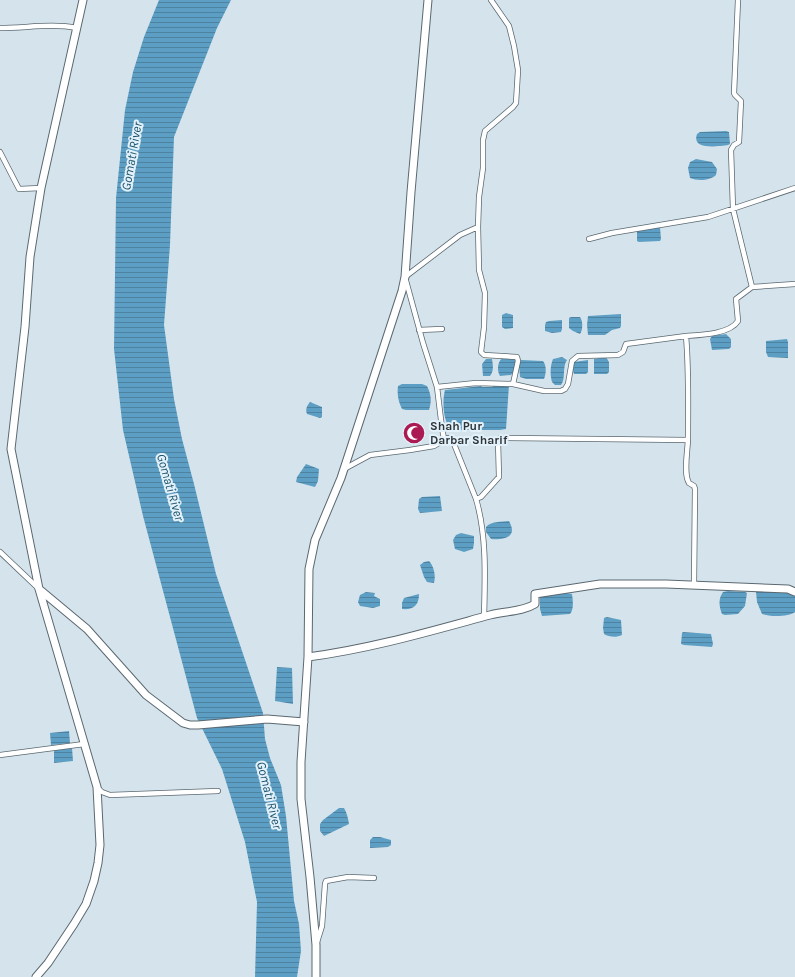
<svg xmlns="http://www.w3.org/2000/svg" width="795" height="977" viewBox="0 0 795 977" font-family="Karla,sans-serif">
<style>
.water{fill:url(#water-rules)}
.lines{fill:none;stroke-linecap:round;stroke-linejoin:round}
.street-casing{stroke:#5b6870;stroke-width:6}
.secondary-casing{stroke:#5b6870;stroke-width:9}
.street{stroke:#fff;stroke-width:4.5}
.secondary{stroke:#fff;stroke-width:7}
.labels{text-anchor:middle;stroke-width:4;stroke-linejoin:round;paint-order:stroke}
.poi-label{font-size:12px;font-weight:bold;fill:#2e3337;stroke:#e2f1fa;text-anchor:start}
.water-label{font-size:13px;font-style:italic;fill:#1c516b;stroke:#e2f1fa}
</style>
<defs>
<pattern id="water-rules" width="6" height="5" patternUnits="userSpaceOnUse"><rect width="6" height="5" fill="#5d9fc4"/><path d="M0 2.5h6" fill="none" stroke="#4d82a0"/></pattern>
</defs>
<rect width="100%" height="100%" fill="#d5e4ec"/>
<!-- water -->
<path class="water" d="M159,0H231L217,28L174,137L170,245L164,325L174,399L182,439L194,484L216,574L263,713L265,739L270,758L281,785L286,816L294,901L299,924L301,951L297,977H255L257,902L245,842L222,769L197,718L143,516L123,430L114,349L116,198L125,110L133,72L144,37Z
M726,131L729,132L730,144L728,145C719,146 691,151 697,134L700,132Z
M696,159L712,162L717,169L716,175C710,181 697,181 690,178L688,168L690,162Z
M660,227L661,239L660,241L639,242L637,241V231Z
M506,313L513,315V328L505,329L502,327V315Z
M621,314V326L620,328L612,330L605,335H588L587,325L588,316Z
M571,317H580C583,321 583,330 580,334L573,331L569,328V318Z
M562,320V329L561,332L552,333L545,331V325L546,322L549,321Z
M726,334L731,339V347L729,349L712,350L710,339L712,336Z
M787,339L788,342V358L768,357L766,352V341Z
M562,357L567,360C562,367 566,379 561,385H555L552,382C550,375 550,366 553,359Z
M606,357L609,362V372L607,374H594V359Z
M502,358L515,359C515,365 515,371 511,375L500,376C497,371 497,363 502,358Z
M486,359H492C493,365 494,371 490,376H483L482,364Z
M521,360L543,361C547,366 546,374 544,379H526L520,377L519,365Z
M588,360V372L586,374H574L573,371L574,362Z
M402,384H422L427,386C431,394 432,401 429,410H406L402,409C398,401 397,394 398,386Z
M495,385H509L506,429L500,430H451C443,421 442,401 445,390L481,386L482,387H492Z
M310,402L322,407V417L320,418L307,414C305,409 307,406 310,402Z
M306,464L319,469L318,481L315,487L296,482L297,477Z
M440,496L442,511L420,513L418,509L419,499L422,497Z
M509,521C518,537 505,540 491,539L486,532V527C491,521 501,522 509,521Z
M461,533L474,536V543L473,549L464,552L455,549L453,540L456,535Z
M429,561C434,566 436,576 434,583L427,582L424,577L420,565L424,562Z
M758,589L795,594V612C789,617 770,617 762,614L757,602L756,592Z
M728,591L745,592L747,593L745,606L738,614L725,615L722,614C719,606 718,599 723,592Z
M366,592L375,593L374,596L380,599V606L373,608L360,606L358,602L360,595Z
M567,593L572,594C573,601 574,609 570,614L542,616L540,609V597Z
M419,594C419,605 414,610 402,609V603L404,598Z
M607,617L621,620L622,635C616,638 609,637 604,634L603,628L604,618Z
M683,632L711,634L713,644L712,647L684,645L681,644L682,633Z
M277,667L292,668L293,704L275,701Z
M69,731L70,743L51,745L50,733Z
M72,748L73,761L54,763V749Z
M339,808H344C347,813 348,818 349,824L324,836L320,831V824L323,820Z
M373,837H380L391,840V845L388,847L370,848V840Z"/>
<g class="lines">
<!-- street casing -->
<g class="street-casing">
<path id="street" d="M491,0L509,26L514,46L518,70L516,103L513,107L485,131L483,140V168L479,197L478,227L479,270L485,293L484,327L481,352L484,355L517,357L518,361L513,384
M738,0L734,93L735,95L741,101L739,142L734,145L731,150L733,209L752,287L795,284
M0,28C26,28 52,23 77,28
M0,152L19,189L41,188
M589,239L612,233L708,217L795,188
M419,330L442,329
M686,336C701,335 730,334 738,321L736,299L752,287
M437,387L423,343L405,277L460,235L478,227
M344,469L370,455L410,450L434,446L439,443
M476,499L452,439L449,438L444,439L442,428L437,387L476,383L513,384L544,391H561L565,389L568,384L572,361L578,356L618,355L623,352L626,344L686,336C689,370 688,404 688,438C688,449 683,474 689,483L694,486L695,489L694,585
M0,552L38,588
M484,617C485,578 487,536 476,499L481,497L499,477L498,441L500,438L688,440
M0,755L84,744
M97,787L102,792L110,795L218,791
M317,942L322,926L325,884L326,881L348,877L374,878"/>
</g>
<!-- secondary casing -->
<g class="secondary-casing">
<path id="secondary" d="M39,589L87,629L146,695L183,723L190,725H198L267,719L304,722
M308,657C370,649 431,631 490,615C505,611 522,612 535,604V594L600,584H666L788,589L795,592
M36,977L48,963L74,924L86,904L94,881L98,863L100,845L97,787L39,589L11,449L25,327L30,257L41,188L83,0
M316,977V945L310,877L301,799V762L308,657L309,569L315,540L341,478L402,291L405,277L411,192L428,0"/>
</g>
<!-- street -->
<use href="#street" class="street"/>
<!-- secondary -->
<use href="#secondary" class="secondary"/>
</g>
<!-- icons -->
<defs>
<g id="mosque-disc" transform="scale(1.15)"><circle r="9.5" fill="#ab1a52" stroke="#e2f1fa"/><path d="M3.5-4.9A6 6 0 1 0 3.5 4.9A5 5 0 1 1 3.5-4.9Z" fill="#fff"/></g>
</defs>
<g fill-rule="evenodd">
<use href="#mosque-disc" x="414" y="433"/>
</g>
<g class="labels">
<!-- poi labels -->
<g class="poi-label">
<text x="430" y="430">Shah Pur<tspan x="430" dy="14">Darbar Sharif</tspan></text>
</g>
<!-- water labels -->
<g class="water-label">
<text transform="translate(131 156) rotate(-80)" y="5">Gomati River</text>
<text transform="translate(171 487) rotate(74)" y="5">Gomati River</text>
<text transform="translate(270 795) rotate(76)" y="5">Gomati River</text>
</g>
</g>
</svg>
